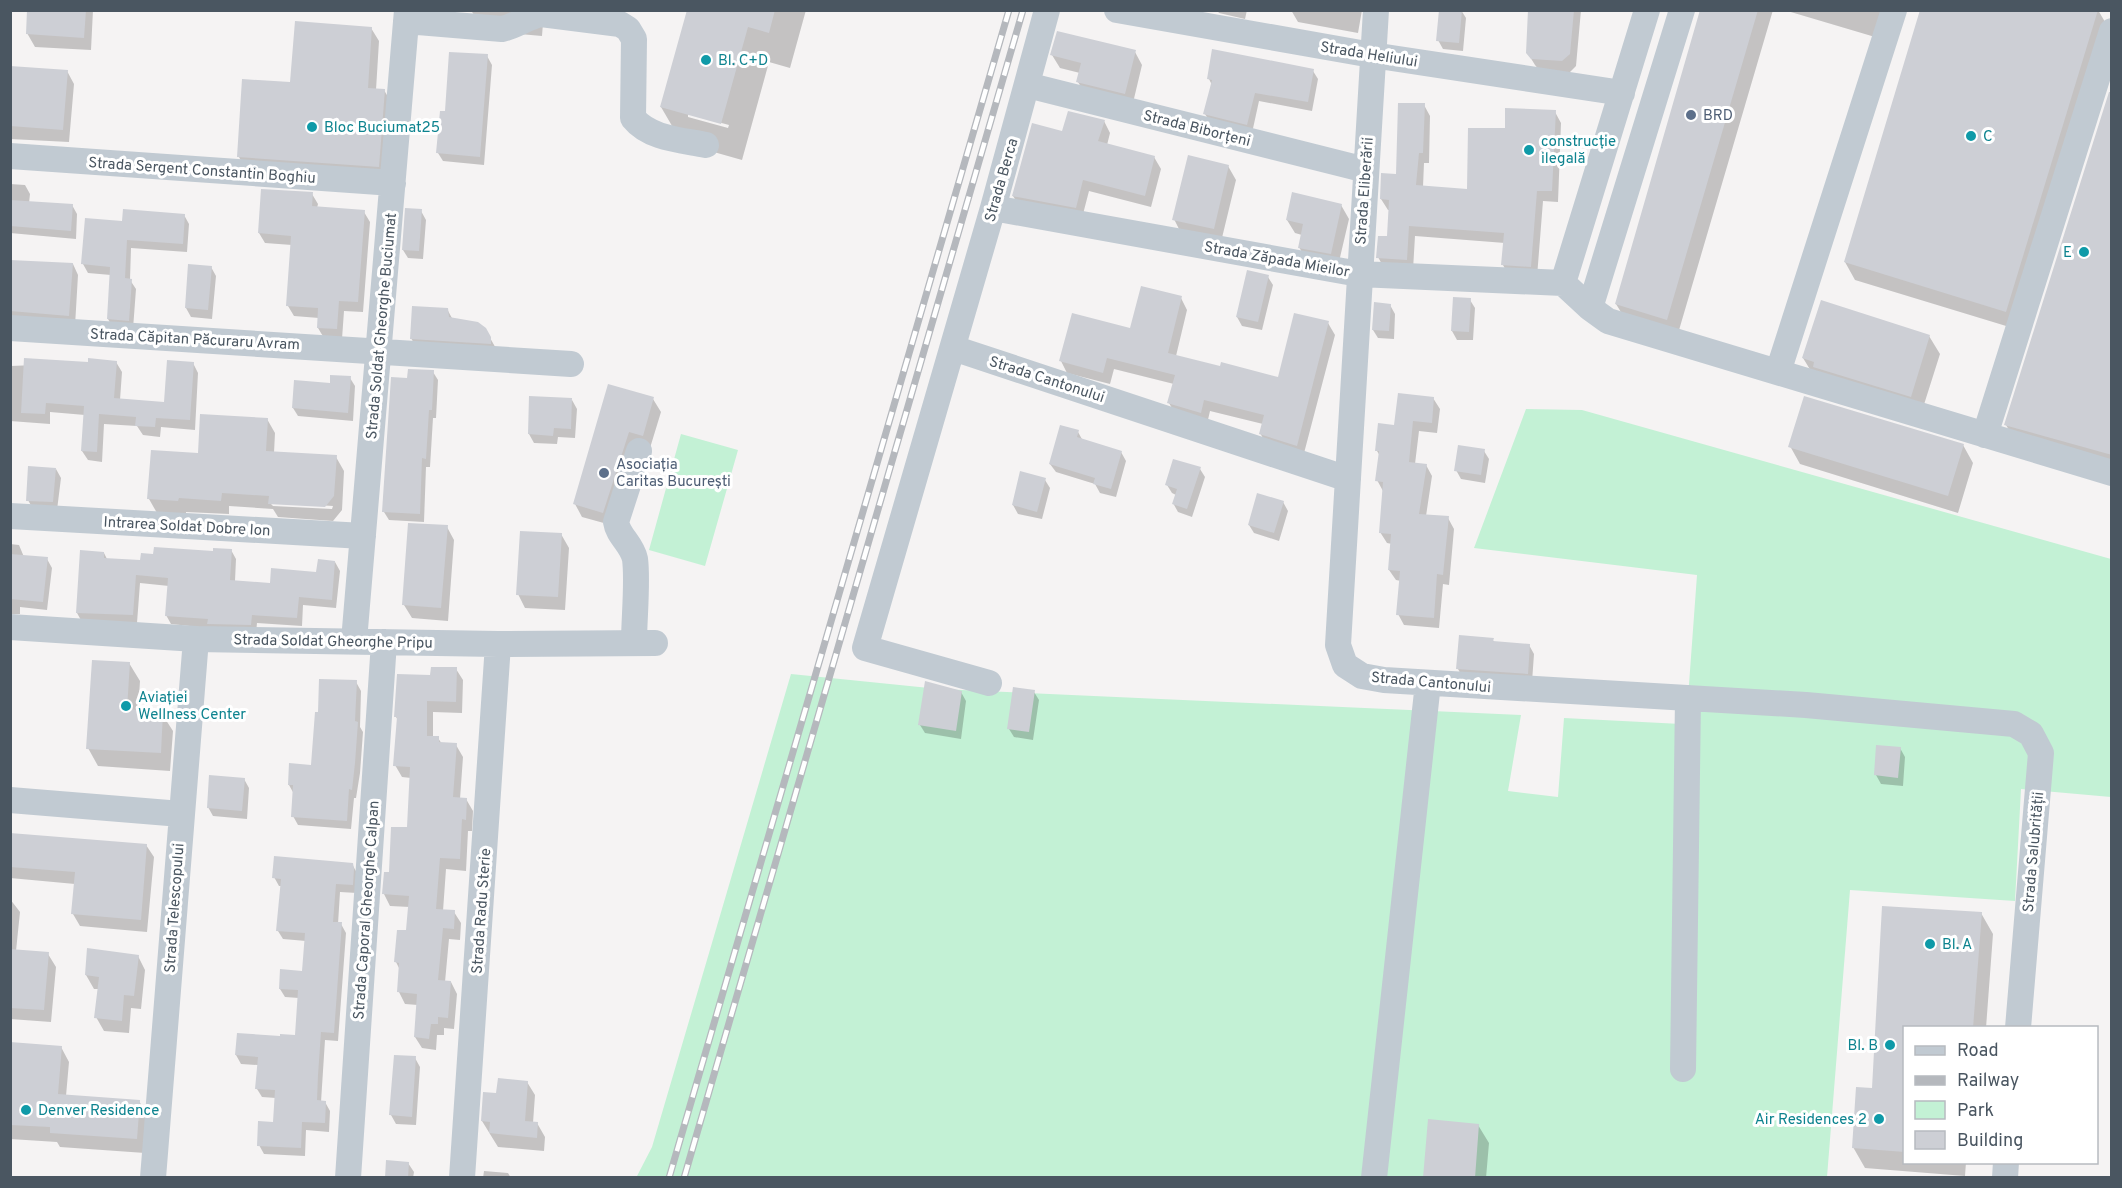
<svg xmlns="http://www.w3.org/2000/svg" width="2122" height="1188" viewBox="0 0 2122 1188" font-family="Overpass,sans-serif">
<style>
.green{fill:#c3f1d5}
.shadow{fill:#0003;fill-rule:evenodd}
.building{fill:#cdcfd5}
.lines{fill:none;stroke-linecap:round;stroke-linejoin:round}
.minor{stroke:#c1cad2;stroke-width:26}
.rail-casing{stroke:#b5b8bd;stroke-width:7}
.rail{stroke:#fff;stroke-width:4.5;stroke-dasharray:14;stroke-linecap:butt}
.culture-dot{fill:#0f9aa8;stroke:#fff;stroke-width:2}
.service-dot{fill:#5c6f8a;stroke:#fff;stroke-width:2}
.labels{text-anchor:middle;stroke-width:6;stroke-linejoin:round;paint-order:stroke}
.street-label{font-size:15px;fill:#4a5661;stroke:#fff}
.culture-label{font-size:15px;fill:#0d838f;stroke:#fff;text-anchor:start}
.service-label{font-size:15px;fill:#4e5e75;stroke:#fff;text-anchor:start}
</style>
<rect width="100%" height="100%" fill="#f5f3f3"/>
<!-- green -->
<path class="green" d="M1526,409L1582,410L2111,559V797L2021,789L2015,901L1850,890L1827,1177L636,1178L652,1147L791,674L939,689L1521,715L1508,791L1558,797L1564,718L1681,724L1688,698L1697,575L1474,548Z
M681,434L738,450L705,566L649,550Z"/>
<!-- shadow -->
<path class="shadow" d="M29,10H93L91,50L35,47L27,33Z
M471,10H544L542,36L483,31Z
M714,10H806L790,68L769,62L742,160L682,143L661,107ZM688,114L729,125L728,128L688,117Z
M1217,10H1247L1245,19L1219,13Z
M1291,10H1362L1358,33L1298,22Z
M1461,10L1466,18L1463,51L1443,49L1438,40Z
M1531,10H1581L1576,66L1569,73L1540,71L1535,65L1527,52Z
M1702,10H1773L1677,337L1627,322L1616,304Z
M1784,10H1883L1875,37Z
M1922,10H2098L2108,27L2016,329L1855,280L1845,262Z
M371,28L379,41L376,90H384L392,104L386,180L246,170L239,157L292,84Z
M1135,52L1142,65L1132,107L1086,95L1078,82L1080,73L1060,68L1052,55Z
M487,56L492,65L484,165L443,161L438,153L447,113Z
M10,68L67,71L74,84L69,142L10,139Z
M1313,71L1318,79L1312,111L1259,101L1252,133L1210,122L1205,114L1212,85L1209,79Z
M2112,85V470L2016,442L2006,425Z
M1424,105L1430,116L1429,163H1424L1423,187L1469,191L1506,130L1555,112L1561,123L1558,202L1543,201L1537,277L1509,276L1503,265L1505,243L1415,236L1413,270L1384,268L1378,257L1388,238L1390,210H1388L1381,199L1397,176Z
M1104,121L1110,133L1107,145L1154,157L1161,169L1151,207L1089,191L1082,218L1020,207L1013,196L1063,133Z
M1228,166L1236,180L1221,242L1181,233L1174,219Z
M10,184L25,185L30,194L29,203L72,205L77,214L76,239L10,233Z
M312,194L318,204L317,208L364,212L370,222L363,312L344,311L342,339L324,338L318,328L319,318L294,316L288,306L292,245L265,243L259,233Z
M1341,205L1349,219L1338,266L1307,261L1299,247L1302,235L1295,233L1287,220Z
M421,211L426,220L423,259L408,258L403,250Z
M184,215L189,224L187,252L131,248L130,280L136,289L133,329L113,328L108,319L111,275L88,273L83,264L123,222Z
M10,261L73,264L78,275L75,326L10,322Z
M211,267L216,276L212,319L191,317L186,308Z
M1268,277L1273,285L1262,330L1242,326L1237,317Z
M1181,298L1187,310L1176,356L1221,368L1279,379L1328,323L1335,335L1303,457L1267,445L1260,433L1263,424L1210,411L1207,424L1176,415L1169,403L1174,384L1114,369L1110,384L1067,373L1061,361L1132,330Z
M1470,300L1475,308L1473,340H1457L1452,331Z
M1390,305L1395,314L1394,339L1378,338L1373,330Z
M447,309L453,320L485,329L498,352H419L411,338Z
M1929,336L1940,354L1921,414L1814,376L1803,358Z
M116,362L122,372L120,400L165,404L193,363L198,373L195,430L161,427L160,437L143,435L137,426L104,424L102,462L88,460L82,451L85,415L50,412V424L10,421V366Z
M433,372L438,380L436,418H433L430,467H426L424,522L389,520L384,512L408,379Z
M350,378L355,386L353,421L298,416L293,408L331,385Z
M1433,398L1440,409L1437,433L1419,431L1415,464L1426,465L1432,476L1426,516L1448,518L1454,529L1449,585L1443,584L1439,628L1404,625L1398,614L1401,581L1396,580L1389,570L1392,544L1387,543L1380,532L1383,491L1377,480L1380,456L1377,451L1395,427Z
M653,399L661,412L650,448L611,525L582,517L575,504Z
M572,400L577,409L575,438L558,437L557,444L534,443L529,434Z
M267,419L275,433L274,453L336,457L344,471L342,510L333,521L278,517L273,509L229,506V514L186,512V515L157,513L149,499L199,455ZM269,502L333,506L332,509L273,506Z
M1078,432L1083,441L1121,452L1126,461L1116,497L1100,493L1095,484L1056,472L1050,464Z
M1963,445L1973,463L1958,513L1800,464L1790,446Z
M1484,451L1489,459L1485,483L1461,479L1456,470Z
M56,469L61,478L57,510L33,509L28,500Z
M1200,469L1205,477L1192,517L1178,512L1173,503L1176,495L1172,493L1167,485Z
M1045,480L1050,488L1042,519L1018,514L1013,505Z
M1283,502L1288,511L1279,541L1254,533L1249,525Z
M447,527L454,540L448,621L412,618L404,605Z
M561,534L569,548L565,610L525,608L518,594Z
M10,544L19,545L24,557L47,559L52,568L47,610L20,607V614H10Z
M231,550L236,559L235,581L271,585L318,574L335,562L340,571L336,608L303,605L302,626L257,623L256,633L171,624L166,615L169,586L140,583L137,623L82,622L77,613L104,553L107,559L142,561Z
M1493,640L1494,642L1529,645L1534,654L1532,682L1463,678L1458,669Z
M129,663L140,681L138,712L162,714L173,731L170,771L98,766L88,748Z
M456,669L463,680L462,713L433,712V738H438L442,744L456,745L463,757L460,799H466L473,811L472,831H468L466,871L446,869L443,911L454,912L461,923L460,940L449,939L445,982H451L457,994L454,1029L444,1028V1035H437L436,1050L422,1048L415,1037L418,1005L405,1004L399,992L400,970L396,962L408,932L410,907L390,906L384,894L408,829L411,778L402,777L395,765L399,722L396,717L432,677Z
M356,682L361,691L360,727L363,732L360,773L356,798H354L351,829L298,825L293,816L294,794L289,785L313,766Z
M961,692L966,701L961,739L925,733L920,725Z
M1034,692L1039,700L1033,740L1014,737L1009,729Z
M1900,748L1905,757L1903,786L1881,784L1876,775Z
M244,779L249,788L247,819L213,816L208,807Z
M10,835L146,845L154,857L147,932L80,926L73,914L75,884L10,878Z
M352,864L357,873V893L340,892L338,924H341L346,933L338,1041L325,1040L321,1102H325L330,1111L329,1132L306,1130L305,1156L264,1154L259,1145L274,1124L276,1098L262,1097L257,1089L258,1065L241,1064L236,1055L281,1038L296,1036L299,998L285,997L280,989L303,972L306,941L283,939L278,931L282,886H279L274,877Z
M10,899L20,912L16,951L48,954L56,967L51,1022L10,1019Z
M1884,908L1981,913L1993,934L1986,1028H1904V1162H1966L1965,1176L1865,1168L1853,1147L1874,1090Z
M138,956L145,970L141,1009L131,1008L129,1033L104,1031L96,1017L99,989H94L86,975Z
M10,1043L61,1047L69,1062L66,1096L139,1101L148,1116L145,1153L60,1147L57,1142L10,1139Z
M415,1058L420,1067L416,1125L396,1124L391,1115Z
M527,1082L535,1095L533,1123H537L545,1137L544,1151L498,1147L482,1121L497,1095Z
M1478,1125L1489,1143L1486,1178H1424Z
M408,1163L414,1172L413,1178H386Z
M484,1171L508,1173L511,1178H483Z"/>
<!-- building -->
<path class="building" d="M27,10H86L84,38L26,34Z
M687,10H775L769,33L748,27L721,124L660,107Z
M1439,10H1462L1459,43L1436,41Z
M1528,10H1574L1570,54L1562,61L1531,59L1526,53Z
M1700,10H1758L1667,320L1615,304Z
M1920,10H2098L2006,312L1844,262Z
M295,21L372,27L368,88L385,89L379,167L237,157L242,79L290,82Z
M1057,31L1136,50L1125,94L1076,82L1081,63L1050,55Z
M1212,49L1314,69L1308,102L1255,93L1247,125L1203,114L1212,80L1207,79Z
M449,52L488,54L480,157L436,153L440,111H445Z
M10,66L68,70L63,130L10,126Z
M2109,92H2112V455L2004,425Z
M1398,103H1425L1423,153H1419L1416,185L1467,189L1468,128H1505V108L1556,110L1552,191H1537L1531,267L1501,265L1504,233L1409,226L1407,260L1376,258L1378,236H1387L1389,200L1380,199L1381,173L1396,174Z
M1068,111L1105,120L1098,141L1155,156L1145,196L1083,180L1076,208L1012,196L1032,123L1062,131Z
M1188,155L1229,165L1214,229L1172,220Z
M261,189L313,192L312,206L365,210L358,302L339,301L337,329L317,328L318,308L286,306L291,236L258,233Z
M1292,192L1342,204L1331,254L1298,248L1303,224L1286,220Z
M10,200L73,204L71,231L10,226Z
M405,208L422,209L419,251L402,250Z
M123,209L185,214L183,244L127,240L125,278L132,279L129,321L107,319L110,267L81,264L85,218L122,221Z
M10,260L73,263L69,316L10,311Z
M188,264L212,266L208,310L185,308Z
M1247,270L1269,275L1258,322L1236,317Z
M1141,286L1182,296L1168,353L1220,366L1221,362L1278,377L1294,313L1329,321L1297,446L1259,434L1264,415L1204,400L1201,413L1167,403L1175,375L1107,358L1103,373L1059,361L1072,313L1130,328Z
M1453,297L1471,298L1469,332L1451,331Z
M1821,300L1930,335L1911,397L1813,367L1814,362L1802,358Z
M1374,302L1391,304L1389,331L1372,330Z
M412,306L448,308L449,317L478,322L486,328L491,337V344L410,339Z
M24,358L88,362V358L117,361L114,398L164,402L167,360L194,362L190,420L156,418L155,427L135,426L136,417L99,414L97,452L81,451L84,406L46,403L45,414L21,413Z
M408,369L434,370L432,410H429L426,459L422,458L420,514L382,512L391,377L407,378Z
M330,375L351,376L348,413L292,408L294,380L330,383Z
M608,384L654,397L643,436L629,432L603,513L573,504Z
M1398,393L1434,397L1432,423L1413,421L1409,462L1427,464L1419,514L1449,516L1443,575L1437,574L1434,618L1396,615L1400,571L1388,570L1391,534L1379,533L1383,482L1375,481L1379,451H1375L1378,423L1394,425Z
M529,396L572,398L571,429L554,428L553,436L528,434Z
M1804,396L1964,444L1948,496L1788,447Z
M200,414L268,418L266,451L337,455L334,496L325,507L268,504L269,496L222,493L221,501L179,498L178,501L147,499L151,450L198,453Z
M1060,425L1079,430L1077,437L1122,451L1111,489L1093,484L1095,478L1049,464Z
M1458,445L1485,449L1481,475L1454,471Z
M1173,459L1201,467L1187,509L1172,504L1177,489L1165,485Z
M28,466L56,468L53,502L26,501Z
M1020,471L1046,478L1037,512L1012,505Z
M1257,493L1284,501L1274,533L1248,525Z
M408,523L448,525L441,608L402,605Z
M520,531L562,533L558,597L516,595Z
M154,547L213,551V548L232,549L230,580L270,583L271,568L316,572L318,559L335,561L332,600L299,597L297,618L252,615L251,625L207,624L208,619L165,616L168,578L136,575L133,615L76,613L80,550L104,552V558L140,560L141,553L153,554Z
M10,554L48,557L43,602L10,599Z
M1459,635L1494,638L1493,641L1530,644L1528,674L1456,669Z
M92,660L130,662L127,709L163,712L161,753L86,749Z
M431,667H457L456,702L427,701V736H439V742L457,743L453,797L467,798L466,820L462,819L460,859L440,858L436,909L455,910L454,929L443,928L438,980L451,981L448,1018L438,1017V1024H431L429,1039L414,1037L417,994L397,992L399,963L394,962L397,930H406L409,896L382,894L384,872H389L391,827H407L410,767L393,766L397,717H394L397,674L430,675Z
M319,679L357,680L355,721L358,722L355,763L352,790L349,789L347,821L291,817L293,785H288L289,763L311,765L315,712H318Z
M925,681L962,691L956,731L918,725Z
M1013,687L1035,690L1029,732L1007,729Z
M1876,745L1901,747L1898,778L1874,775Z
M209,775L245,778L242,811L207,808Z
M10,833L147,844L141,920L71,914L75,872L10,867Z
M274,856L353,863L354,869L353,885L336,884L333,922H342L334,1033L321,1032L318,1075L317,1100L326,1101L325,1123L302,1122L301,1148L257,1146L258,1121L273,1122L275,1090L255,1089L258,1057L235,1055L237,1033L280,1036V1034L295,1035L298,990L279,989L280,969L302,971L305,933L276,931L281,879L272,878Z
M1882,906L1982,912L1973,1028H1905V1152L1852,1148L1856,1087L1872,1088Z
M87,948L139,955L134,996L124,995L122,1021L94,1018L99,977L85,975Z
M10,949L49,952L44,1010L10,1008Z
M10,1042L62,1046L58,1094L140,1100L137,1139L50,1133V1127L10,1125Z
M394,1055L416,1056L412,1117L389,1115Z
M498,1078L528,1081L525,1121L538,1122L537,1138L489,1133L490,1122L481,1121L483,1092L496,1093Z
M1428,1119L1479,1124L1475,1178H1423Z
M386,1160L409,1162L408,1178H385Z"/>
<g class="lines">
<!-- minor -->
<path class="minor" d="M1117,10L1372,55L1622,93
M1376,10L1338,645L1345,665L1362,676L1384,680L1806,705L2014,724L2031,734L2041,753L2018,1028
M406,21L502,29C516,26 527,17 541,14L620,24L628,29L634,39L633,118C650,139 682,140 706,145
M1027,85L1366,170
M10,156L393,183
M993,208L1359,274L1563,283
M1563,283L1590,308L1608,321L2112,473
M1563,283L1647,10
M1590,308L1682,10
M10,328L571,364
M953,348L1348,479
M1778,372L1894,10
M1985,435L2112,31
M10,516L363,536
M10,627L196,639L498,644L655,643
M354,641L407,10
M634,643C634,619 638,581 635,559C632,544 618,536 616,522L639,451
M989,683L865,648L993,208L1047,10
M10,800L181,814
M1683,1069L1688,698
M153,1178L196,639
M348,1178L384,642
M462,1178L498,644
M1374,1178L1428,683
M2005,1178L2006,1162"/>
<!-- rail casing -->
<g class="rail-casing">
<path id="rail" d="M669,1178L1009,10
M684,1178L1023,10"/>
</g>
<!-- rail -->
<use href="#rail" class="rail"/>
</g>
<!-- markers -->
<g class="culture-dot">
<circle cx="706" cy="60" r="6"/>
<circle cx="312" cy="127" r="6"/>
<circle cx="1971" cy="136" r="6"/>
<circle cx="1529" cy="150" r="6"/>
<circle cx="2084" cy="252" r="6"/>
<circle cx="126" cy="706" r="6"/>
<circle cx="1930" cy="944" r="6"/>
<circle cx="1890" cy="1045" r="6"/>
<circle cx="26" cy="1110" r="6"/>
<circle cx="1879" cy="1119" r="6"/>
</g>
<g class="service-dot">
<circle cx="1691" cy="115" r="6"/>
<circle cx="604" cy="473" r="6"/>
</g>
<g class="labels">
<!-- street labels -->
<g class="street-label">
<text transform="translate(1369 54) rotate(9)" y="5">Strada Heliului</text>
<text transform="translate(1197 128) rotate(14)" y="5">Strada Biborțeni</text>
<text transform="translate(202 170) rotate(4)" y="5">Strada Sergent Constantin Boghiu</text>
<text transform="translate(1001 180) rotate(-74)" y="5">Strada Berca</text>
<text transform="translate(1364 191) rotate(-86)" y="5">Strada Eliberării</text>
<text transform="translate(1277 259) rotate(10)" y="5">Strada Zăpada Mieilor</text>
<text transform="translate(381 326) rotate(-85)" y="5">Strada Soldat Gheorghe Buciumat</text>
<text transform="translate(195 339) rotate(3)" y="5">Strada Căpitan Păcuraru Avram</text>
<text transform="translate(1047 379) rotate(18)" y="5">Strada Cantonului</text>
<text transform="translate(187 526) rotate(3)" y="5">Intrarea Soldat Dobre Ion</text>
<text transform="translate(333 641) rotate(1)" y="5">Strada Soldat Gheorghe Pripu</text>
<text transform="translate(1431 682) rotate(5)" y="5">Strada Cantonului</text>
<text transform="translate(2033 852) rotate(-85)" y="5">Strada Salubrității</text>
<text transform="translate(174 908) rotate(-86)" y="5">Strada Telescopului</text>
<text transform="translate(366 910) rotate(-86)" y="5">Strada Caporal Gheorghe Calpan</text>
<text transform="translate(481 911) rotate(-86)" y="5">Strada Radu Sterie</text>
</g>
<!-- culture labels -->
<g class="culture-label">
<text x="718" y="65">Bl. C+D</text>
<text x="324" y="132">Bloc Buciumat25</text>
<text x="1983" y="141">C</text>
<text x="1541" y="146">construcție<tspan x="1541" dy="17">ilegală</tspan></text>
<text x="2072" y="257" text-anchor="end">E</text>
<text x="138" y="702">Aviației<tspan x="138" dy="17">Wellness Center</tspan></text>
<text x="1942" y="949">Bl. A</text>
<text x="1878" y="1050" text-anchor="end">Bl. B</text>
<text x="38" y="1115">Denver Residence</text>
<text x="1867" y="1124" text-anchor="end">Air Residences 2</text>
</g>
<!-- service labels -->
<g class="service-label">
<text x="1703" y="120">BRD</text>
<text x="616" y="469">Asociația<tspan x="616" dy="17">Caritas București</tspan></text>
</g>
</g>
<!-- border -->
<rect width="2122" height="1188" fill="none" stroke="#4a5661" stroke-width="24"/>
<!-- legend -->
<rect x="1903" y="1026" width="195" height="138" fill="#ffffff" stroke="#b7bbc0" stroke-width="1.5"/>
<rect x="1915" y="1046" width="30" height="9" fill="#c1cad2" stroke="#b7bbc0" stroke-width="1.5"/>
<text x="1957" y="1056" font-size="18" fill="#4a5661">Road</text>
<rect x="1915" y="1076" width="30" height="9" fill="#b5b8bd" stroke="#b7bbc0" stroke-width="1.5"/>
<text x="1957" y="1086" font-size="18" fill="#4a5661">Railway</text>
<rect x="1915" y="1101" width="30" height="18" fill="#c3f1d5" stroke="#b7bbc0" stroke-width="1.5"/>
<text x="1957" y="1116" font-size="18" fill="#4a5661">Park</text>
<rect x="1915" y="1131" width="30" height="18" fill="#cdcfd5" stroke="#b7bbc0" stroke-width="1.5"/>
<text x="1957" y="1146" font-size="18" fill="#4a5661">Building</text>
</svg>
